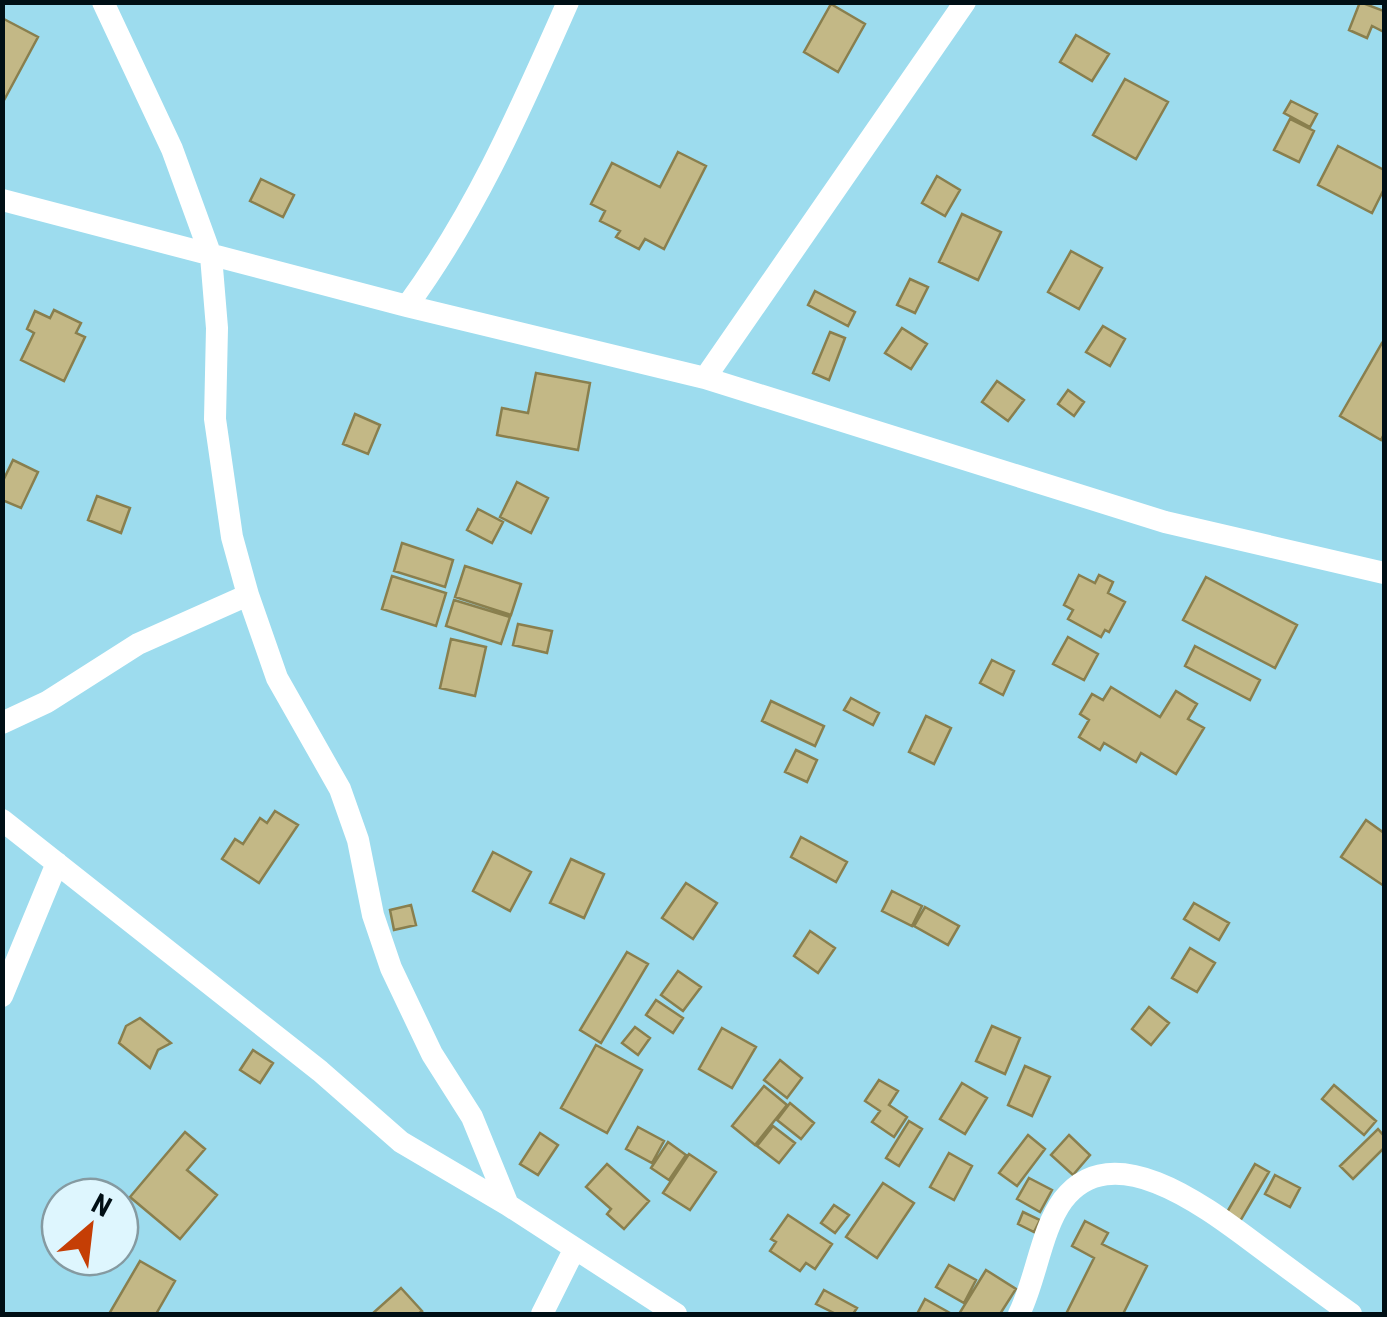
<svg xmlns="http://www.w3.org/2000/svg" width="1387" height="1317" viewBox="0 0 1387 1317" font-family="'Roboto Condensed',sans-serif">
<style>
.building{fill:#c3b886;stroke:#897f4e;stroke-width:2.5}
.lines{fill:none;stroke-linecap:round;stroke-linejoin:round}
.minor{stroke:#fff;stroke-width:22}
</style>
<rect width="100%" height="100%" fill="#9ddcee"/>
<!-- building -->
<path class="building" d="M1360,2L1384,11V32L1372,26L1367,38L1349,30Z
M831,4L865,24L838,72L804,52Z
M2,18L38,37L2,104Z
M1076,35L1109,54L1092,81L1060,62Z
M1125,79L1168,102L1136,159L1093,135Z
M1291,101L1317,114L1310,127L1284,113Z
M1290,119L1314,131L1299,162L1274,150Z
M1338,146L1384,170V189L1372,213L1318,185Z
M678,152L706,166L664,249L645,239L639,249L616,237L620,231L600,221L605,211L591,204L612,163L660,187Z
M937,176L960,190L945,216L922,203Z
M261,179L294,195L283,217L250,201Z
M962,214L1001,232L978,280L939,262Z
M1071,251L1102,268L1079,309L1048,292Z
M910,279L928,287L915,313L897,305Z
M815,291L855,312L848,326L808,305Z
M54,310L81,323L76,333L85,337L64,381L21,360L34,333L27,329L35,311L50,318Z
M1103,326L1125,339L1110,366L1086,352Z
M902,328L927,344L911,369L885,353Z
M830,332L845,338L829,380L813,373Z
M1382,343L1384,344V434L1381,440L1340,416Z
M536,373L590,383L578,450L497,435L502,408L528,413Z
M997,381L1024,400L1008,421L982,402Z
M1068,390L1084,402L1074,416L1058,404Z
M355,414L380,425L368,454L343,444Z
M13,460L38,472L21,508L2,500V483Z
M517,482L548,498L531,533L500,517Z
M97,496L130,508L121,533L88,520Z
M478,509L503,522L492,543L467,530Z
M402,543L453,560L445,587L394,571Z
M465,566L521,584L511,615L455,597Z
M1079,575L1095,583L1099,575L1113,582L1108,593L1125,602L1109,632L1105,630L1101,637L1068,619L1073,610L1064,605Z
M392,576L446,593L436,626L382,609Z
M1206,577L1297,625L1275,668L1183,620Z
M454,600L510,617L501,644L446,626Z
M518,624L552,631L547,653L513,645Z
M1068,637L1098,654L1084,680L1053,664Z
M451,639L486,647L475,696L440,688Z
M1195,646L1260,680L1250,700L1185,666Z
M992,660L1014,671L1003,695L980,683Z
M1111,687L1160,717L1176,691L1197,704L1188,719L1204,728L1176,774L1141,753L1136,762L1104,743L1100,750L1079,737L1089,720L1080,714L1092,694L1103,700Z
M851,698L879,713L873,725L844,710Z
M771,701L824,726L815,746L762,721Z
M926,716L951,728L934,764L909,752Z
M796,750L817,760L807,782L785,772Z
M275,811L298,825L259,883L222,859L235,839L243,844L260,818L267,823Z
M1366,820L1384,833V886L1341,857Z
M801,837L847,862L836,882L791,857Z
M493,852L531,872L510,911L473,891Z
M571,859L604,874L584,918L550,903Z
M686,883L717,903L693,939L662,918Z
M892,891L922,906L912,926L882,911Z
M1194,903L1229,923L1219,940L1184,919Z
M411,905L416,925L394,930L390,910Z
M925,907L959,926L948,945L914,926Z
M810,931L835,948L818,973L794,956Z
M1190,948L1215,963L1197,992L1172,978Z
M627,952L648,964L601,1043L580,1030Z
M678,971L701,987L683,1011L661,995Z
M656,1000L683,1018L673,1033L646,1015Z
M1149,1007L1169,1023L1151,1045L1132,1029Z
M140,1018L171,1043L158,1050L150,1068L119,1043L126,1026Z
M992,1026L1020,1038L1005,1074L976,1061Z
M635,1027L650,1038L638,1055L622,1043Z
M722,1028L756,1047L732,1088L699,1069Z
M596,1045L642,1070L607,1133L561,1108Z
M253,1050L273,1063L260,1083L240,1070Z
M780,1060L802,1078L787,1098L764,1080Z
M1025,1066L1050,1077L1032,1116L1008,1105Z
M879,1080L898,1091L889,1105L907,1117L894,1137L872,1122L880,1111L865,1101Z
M962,1083L987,1098L965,1134L940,1119Z
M1334,1085L1376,1121L1364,1135L1322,1099Z
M764,1086L787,1105L755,1145L732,1126Z
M790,1103L814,1123L801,1139L777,1120Z
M909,1121L922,1129L899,1166L886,1158Z
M773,1126L795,1143L779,1163L757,1146Z
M638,1127L664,1141L652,1163L626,1149Z
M1378,1129L1384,1136V1148L1353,1179L1340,1166Z
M185,1132L205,1149L187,1170L217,1195L180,1239L130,1197Z
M540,1133L558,1145L538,1175L520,1164Z
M1028,1135L1045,1149L1017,1186L999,1173Z
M1069,1135L1090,1155L1073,1175L1051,1155Z
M668,1142L686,1155L669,1180L651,1168Z
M949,1153L972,1166L954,1200L930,1187Z
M689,1154L716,1172L690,1210L663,1193Z
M607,1164L649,1201L624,1229L607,1214L611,1209L586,1187Z
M1255,1164L1269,1172L1239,1223L1226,1214Z
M1275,1175L1300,1188L1290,1207L1265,1194Z
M1029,1178L1052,1190L1040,1212L1017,1199Z
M883,1183L914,1203L877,1258L846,1237Z
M834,1205L849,1215L835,1233L821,1223Z
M1023,1212L1040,1220L1034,1232L1018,1224Z
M788,1215L832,1244L815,1269L806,1263L800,1271L770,1251L776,1242L771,1239Z
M1085,1221L1108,1233L1102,1244L1147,1266L1123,1314H1066L1094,1258L1072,1246Z
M140,1261L175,1281L156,1314H109Z
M949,1265L976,1280L964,1303L936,1287Z
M986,1270L1016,1289L1000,1314H959Z
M401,1288L422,1311L418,1314H372Z
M824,1290L857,1308L853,1314H836L816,1304Z
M925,1299L950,1313L949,1314H917Z"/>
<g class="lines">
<!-- minor -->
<path class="minor" d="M103,2L172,149L211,256L217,328L215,419L232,537L248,595L277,678L340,789L358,840L373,915L391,968L432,1054L472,1117L508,1205
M2,200L407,306L705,378L1165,522L1384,573
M407,306C477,210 520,110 568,2
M705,378L965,2
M2,723L47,702L138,644L248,595
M2,820L320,1071L401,1142L508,1205L676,1314
M2,996L57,863
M542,1314L574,1250
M1019,1314C1036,1280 1041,1230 1063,1200C1116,1131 1217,1216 1265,1251C1293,1272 1322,1293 1351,1314"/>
</g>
<!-- border -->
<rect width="1387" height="1317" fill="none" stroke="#000f15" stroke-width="10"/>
<!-- north arrow -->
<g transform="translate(90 1227) rotate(28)"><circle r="48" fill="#def6fe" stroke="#859aa1" stroke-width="2.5"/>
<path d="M0-8L18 38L0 25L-18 38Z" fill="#c53e05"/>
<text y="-15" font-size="28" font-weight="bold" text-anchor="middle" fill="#000f15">N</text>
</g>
</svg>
